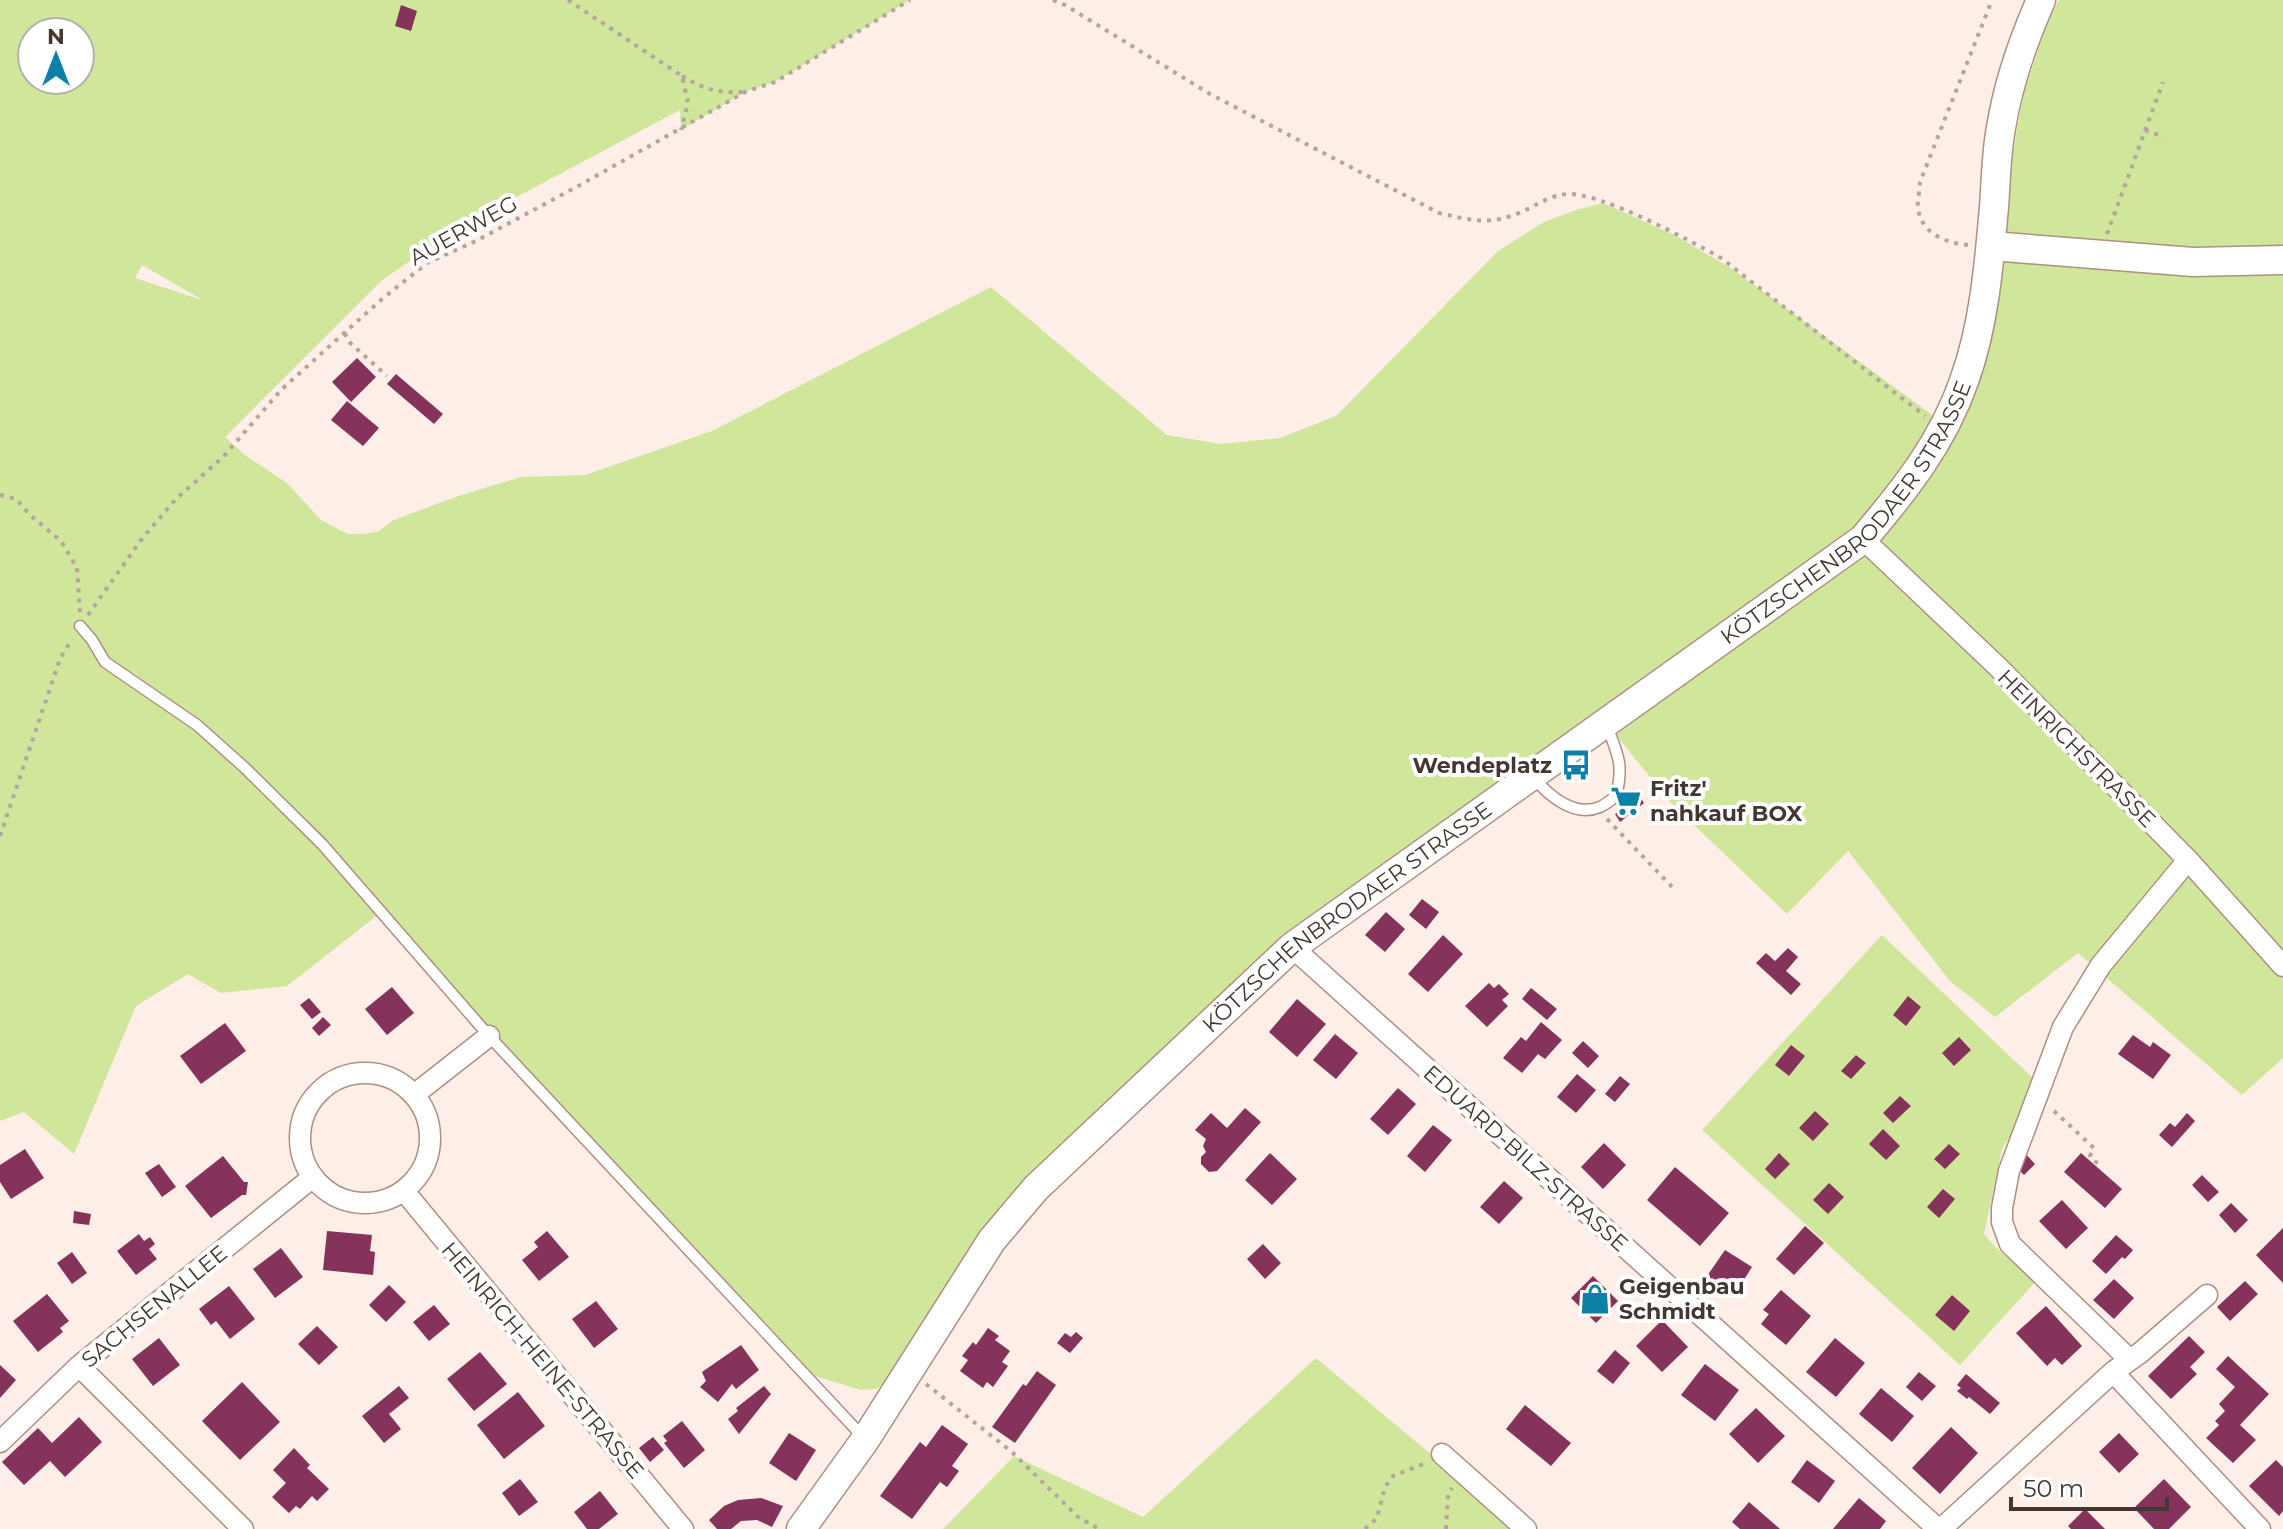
<svg xmlns="http://www.w3.org/2000/svg" width="2283" height="1529" viewBox="0 0 2283 1529" font-family="Montserrat,sans-serif">
<style>
.green{fill:#d0e69b;fill-rule:evenodd}
.building{fill:#85335b}
.lines{fill:none;stroke-linecap:round;stroke-linejoin:round}
.lane-casing{stroke:#b08e80;stroke-width:13}
.street-casing{stroke:#b08e80;stroke-width:23}
.secondary-casing{stroke:#b08e80;stroke-width:31}
.path{stroke:#b4a59f;stroke-width:4;stroke-dasharray:4 6;stroke-linecap:butt}
.lane{stroke:#fff;stroke-width:10}
.street{stroke:#fff;stroke-width:20}
.secondary{stroke:#fff;stroke-width:28}
.labels{text-anchor:middle;stroke-width:8;stroke-linejoin:round;paint-order:stroke}
.street-label{font-size:22px;fill:#443630;stroke:#fff}
.poi-label{font-size:22px;font-weight:bold;fill:#443630;stroke:#fff;text-anchor:start}
</style>
<rect width="100%" height="100%" fill="#fdeee8"/>
<!-- green -->
<path class="green" d="M0,0H910L775,82L747,91L681,130L680,110L458,228L381,281L225,437L245,455L287,483L321,520L348,534H362L377,532L394,520L458,496L521,477L585,475L712,431L991,287L1167,435L1221,444L1280,438L1336,416L1498,251L1544,222L1576,210L1603,203L1674,235L1731,268L1938,419L1908,470L1850,534L1601,716L1104,1115L887,1382L876,1389L861,1390L815,1376L778,1340L379,914L287,986L221,993L188,974L136,1006L74,1154L24,1112L0,1121ZM32,32H80V80H32ZM142,265L201,299L202,300L135,278Z
M2059,0H2283V1058L2242,1095L2078,953L1995,1017L1950,981L1848,851L1787,914L1672,804L1616,735L1876,541L1909,505L1927,476L2005,196L2024,92L2048,21Z
M1882,935L2035,1080L2013,1132L2002,1149L1984,1234L1998,1250L2036,1281L1960,1365L1702,1130Z
M1316,1358L1520,1529H943L1014,1456L1143,1517Z"/>
<!-- building -->
<path class="building" d="M401,5L417,11L411,31L395,26Z
M357,358L376,377L351,402L332,382Z
M396,374L443,414L434,424L387,384Z
M347,401L379,428L363,446L331,420Z
M1634,789L1644,803L1620,822L1615,814L1623,809L1617,802Z
M1422,899L1439,912L1426,929L1409,915Z
M1386,912L1405,929L1385,952L1365,935Z
M1443,935L1463,954L1428,992L1408,974Z
M1788,948L1798,957L1786,971L1801,984L1791,995L1756,963L1766,953L1775,961Z
M1489,983L1494,988L1499,984L1509,994L1502,1000L1508,1006L1487,1027L1465,1006Z
M392,987L414,1013L387,1035L365,1009Z
M1531,988L1557,1009L1547,1020L1522,999Z
M1908,996L1921,1007L1906,1026L1893,1015Z
M309,998L321,1012L312,1019L300,1005Z
M1297,999L1326,1024L1297,1057L1269,1032Z
M323,1017L331,1025L319,1036L312,1028Z
M1541,1022L1562,1040L1545,1059L1538,1054L1522,1073L1503,1058L1521,1037L1526,1041Z
M225,1023L246,1051L201,1084L180,1056Z
M1335,1034L1358,1053L1336,1079L1313,1060Z
M2133,1035L2150,1047L2153,1042L2171,1055L2153,1079L2118,1054Z
M1959,1037L1971,1050L1954,1066L1942,1053Z
M1583,1041L1599,1056L1588,1068L1572,1053Z
M1791,1045L1805,1056L1789,1076L1775,1065Z
M1856,1055L1866,1063L1851,1079L1841,1071Z
M1577,1074L1596,1090L1576,1113L1557,1097Z
M1620,1076L1630,1084L1615,1102L1605,1094Z
M1398,1088L1416,1104L1388,1135L1370,1119Z
M1900,1096L1911,1106L1893,1123L1883,1113Z
M1245,1108L1261,1122L1217,1171L1209,1172L1201,1164V1157L1206,1152L1203,1146L1206,1139L1195,1130L1211,1113L1227,1128Z
M1815,1111L1829,1124L1813,1141L1799,1128Z
M2187,1113L2195,1121L2172,1147L2159,1135L2170,1123L2175,1127Z
M1433,1125L1452,1140L1425,1172L1407,1156Z
M1883,1129L1900,1146L1886,1160L1869,1144Z
M1604,1143L1626,1165L1603,1189L1581,1167Z
M1949,1144L1960,1154L1945,1169L1934,1159Z
M25,1149L44,1178L11,1199L0,1182V1165Z
M2023,1151L2035,1164L2024,1175L2017,1168Z
M1270,1153L1297,1179L1272,1205L1245,1180Z
M1779,1153L1790,1164L1775,1179L1765,1169Z
M2081,1153L2122,1189L2105,1208L2064,1172Z
M223,1156L244,1182H248L246,1195H242L211,1218L185,1186Z
M159,1164L176,1187L162,1197L145,1173Z
M1675,1167L1729,1213L1700,1246L1647,1200Z
M2202,1175L2219,1192L2208,1202L2192,1185Z
M1504,1181L1523,1198L1499,1224L1480,1207Z
M1829,1183L1844,1197L1828,1214L1813,1200Z
M1943,1189L1955,1199L1939,1218L1927,1207Z
M2062,1200L2088,1228L2066,1249L2039,1221Z
M2231,1203L2248,1220L2235,1233L2219,1215Z
M74,1211L91,1214L89,1225L73,1223Z
M1805,1226L1824,1243L1794,1275L1776,1259Z
M2283,1228V1283L2256,1255Z
M327,1231L372,1235L370,1251L375,1252L373,1275L323,1270Z
M547,1231L569,1257L539,1281L522,1260L538,1247L534,1242Z
M139,1234L144,1241L150,1237L155,1244L149,1249L157,1259L136,1275L117,1251Z
M2116,1235L2133,1250L2125,1259L2122,1257L2106,1274L2092,1261Z
M1263,1244L1281,1263L1265,1279L1247,1259Z
M281,1248L303,1277L275,1298L253,1269Z
M1725,1250L1752,1267L1733,1297L1705,1279Z
M72,1252L87,1273L72,1284L57,1263Z
M1593,1276L1618,1301L1596,1323L1571,1298Z
M2114,1279L2134,1298L2114,1319L2093,1300Z
M2245,1281L2258,1294L2230,1321L2217,1307Z
M389,1285L406,1302L386,1322L369,1305Z
M229,1286L255,1319L230,1339L216,1321L211,1325L199,1309Z
M1781,1290L1811,1316L1786,1345L1761,1324L1769,1314L1763,1310Z
M47,1294L69,1321L60,1328L63,1332L38,1352L13,1321Z
M1952,1295L1970,1311L1954,1331L1935,1315Z
M596,1301L618,1329L594,1348L572,1319Z
M434,1305L450,1324L429,1341L413,1322Z
M2046,1306L2082,1346L2062,1365L2055,1358L2047,1366L2016,1333Z
M1662,1320L1688,1347L1662,1372L1636,1346Z
M317,1326L338,1347L319,1365L298,1344Z
M988,1328L999,1336L995,1340L1010,1351L1002,1362L1008,1366L993,1387L987,1382L983,1388L960,1371L968,1360L962,1356L973,1342L976,1345Z
M1076,1332L1083,1338L1070,1353L1057,1343L1065,1333L1071,1337Z
M2189,1336L2205,1352L2190,1367L2197,1374L2171,1399L2148,1376Z
M159,1338L180,1365L153,1386L132,1359Z
M1835,1338L1865,1363L1836,1397L1806,1372Z
M741,1345L759,1370L736,1389L732,1384L718,1402L700,1387L706,1381L702,1372Z
M1615,1350L1630,1363L1613,1384L1597,1371Z
M480,1352L507,1384L474,1411L447,1379Z
M2228,1356L2269,1394L2240,1425L2256,1440L2233,1463L2206,1438L2219,1425L2215,1421L2225,1411L2219,1404L2235,1387L2216,1369Z
M1705,1364L1739,1390L1715,1421L1681,1395Z
M0,1365L16,1380L0,1398Z
M1037,1371L1056,1385L1015,1443L992,1427L1023,1384L1026,1386Z
M1919,1372L1936,1386L1922,1401L1906,1387Z
M1966,1374L2000,1403L1990,1414L1969,1397L1967,1399L1957,1391L1961,1388L1957,1385Z
M242,1382L280,1422L240,1460L202,1421Z
M399,1386L409,1398L389,1414L401,1429L384,1443L362,1416Z
M764,1386L771,1394L739,1434L728,1419L738,1411L736,1408Z
M1881,1388L1914,1416L1892,1442L1859,1414Z
M518,1392L545,1426L504,1459L477,1425Z
M1525,1405L1571,1443L1551,1466L1506,1429Z
M1756,1408L1785,1436L1758,1463L1729,1434Z
M79,1417L102,1442L65,1477L50,1461L24,1485L2,1462L38,1428L52,1443Z
M682,1421L705,1450L684,1468L664,1443L667,1441L663,1436Z
M942,1425L968,1444L952,1466L959,1471L947,1487L940,1482L912,1519L880,1496L920,1442L926,1447Z
M1951,1427L1978,1453L1940,1494L1912,1468Z
M789,1433L816,1450L796,1481L769,1463Z
M2119,1433L2139,1454L2119,1473L2099,1452Z
M653,1437L664,1450L650,1462L639,1448Z
M294,1448L310,1465L307,1468L329,1489L317,1501L312,1496L300,1509L296,1506L289,1513L272,1497L286,1483L273,1470Z
M1807,1460L1835,1481L1819,1503L1791,1482Z
M2276,1460L2283,1467V1511L2279,1516L2249,1486Z
M520,1479L538,1502L519,1516L502,1493Z
M2164,1479L2191,1507L2169,1529H2154L2134,1508Z
M600,1491L618,1514L599,1529H587L574,1512Z
M761,1498L783,1506L772,1527L757,1520L741,1521L731,1529H717L709,1520L724,1506L738,1500Z
M1859,1498L1886,1521L1880,1529H1833Z
M1749,1502L1780,1529H1740L1732,1522Z
M2085,1509L2105,1529H2071L2068,1526Z"/>
<g class="lines">
<!-- lane casing -->
<g class="lane-casing">
<path id="lane" d="M80,626L92,640L105,662L197,725L245,768L322,844L489,1036L864,1438
M1533,777C1548,795 1574,818 1600,807C1605,805 1611,800 1616,796C1624,765 1618,755 1607,726"/>
</g>
<!-- street casing -->
<g class="street-casing">
<path id="street" d="M1863,539L1998,667L2188,860L2283,966
M1292,947L1938,1529
M300 1138a65 65 0 1 1 130 0a65 65 0 1 1-130 0Z
M415,1094L489,1036
M404,1191L683,1529
M2130,1360L2010,1244L2002,1222V1208L2009,1171L2063,1027L2101,965L2188,860
M79,1366L243,1529
M2113,1372L2260,1529
M0,1442L79,1366L313,1177
M1442,1454L1526,1529
M1941,1529L2113,1372L2140,1353L2207,1295"/>
</g>
<!-- secondary casing -->
<g class="secondary-casing">
<g id="secondary">
<path d="M1991,246L2193,262L2283,260"/>
<path id="s1" d="M801,1529L865,1440L992,1240L1036,1188L1292,947L1863,539C1904,491 1943,442 1964,381C1984,326 1989,265 1994,207C1996,181 1996,154 2001,128C2008,84 2023,41 2041,0"/>
</g>
</g>
<!-- path -->
<path class="path" d="M568,0L682,76L688,103L681,130
M1053,0L1065,5L1210,94L1439,213C1466,219 1484,225 1511,216C1531,210 1547,195 1568,194C1602,193 1689,240 1721,258L1925,416
M682,76C705,90 718,93 745,92
M2145,130L2164,137
M2107,234L2163,82
M1968,245C1946,243 1922,234 1918,209C1917,201 1920,190 1920,182L1992,0
M345,333L348,341L387,376
M0,495L16,499L30,515L61,541L77,568L80,612
M88,615L141,540L175,500L223,457L282,389L382,299L427,263L476,241L580,185L747,91L775,82L910,0
M1607,819L1676,891
M0,836L60,659L72,639
M2054,1111L2094,1148L2090,1156L2100,1166
M926,1384L1012,1452L1078,1517L1099,1529
M1365,1529L1377,1518L1385,1487L1393,1476L1426,1463
M1446,1529L1448,1494L1452,1488"/>
<!-- lane -->
<use href="#lane" class="lane"/>
<!-- street -->
<use href="#street" class="street"/>
<!-- secondary -->
<use href="#secondary" class="secondary"/>
</g>
<!-- icons -->
<defs>
<g id="bus-bare" transform="scale(2.4)"><path d="M-5-6H5V4H4V6H2V4H-2V6H-4V4H-5ZM-3.5-4V0h7V-4ZM-3.5 1.2v1.5H-2V1.2ZM2 1.2v1.5H3.5V1.2Z" fill="#0c80a7" stroke="#fff" stroke-width="2.5" paint-order="stroke"/></g>
<g id="supermarket-bare" transform="scale(2.4)"><path d="M-6-5.5h2.5l.6 2H6L4.5 2H-2.5L-4.4-4H-6ZM-1.5 3.2a1.3 1.3 0 1 0 .1 0ZM3 3.2a1.3 1.3 0 1 0 .1 0Z" fill="#0c80a7" stroke="#fff" stroke-width="2.5" paint-order="stroke"/></g>
<g id="shop-bare" transform="scale(2.4)"><path d="M-5-2.5h2.3a2.7 3.5 0 0 1 5.4 0H5L5.5 6h-11ZM-1.5-2.5h3a1.5 2.3 0 0 0-3 0Z" fill="#0c80a7" stroke="#fff" stroke-width="2.5" paint-order="stroke"/></g>
</defs>
<g fill-rule="evenodd">
<use href="#bus-bare" x="1576" y="765"/>
<use href="#supermarket-bare" x="1626" y="801"/>
<use href="#shop-bare" x="1595" y="1299"/>
</g>
<g class="labels">
<!-- street labels -->
<g class="street-label">
<text transform="translate(463 230) rotate(-29)" y="8">AUERWEG</text>
<text dy="8" stroke="none"><textPath href="#s1" startOffset="1476">KÖTZSCHENBRODAER STRASSE</textPath></text>
<text transform="translate(2077 748) rotate(45)" y="8">HEINRICHSTRASSE</text>
<text dy="8" stroke="none"><textPath href="#s1" startOffset="828">KÖTZSCHENBRODAER STRASSE</textPath></text>
<text transform="translate(1526 1158) rotate(42)" y="8">EDUARD-BILZ-STRASSE</text>
<text transform="translate(154 1306) rotate(-39)" y="8">SACHSENALLEE</text>
<text transform="translate(543 1360) rotate(50)" y="8">HEINRICH-HEINE-STRASSE</text>
</g>
<!-- poi labels -->
<g class="poi-label">
<text x="1552" y="773" text-anchor="end">Wendeplatz</text>
<text x="1650" y="796">Fritz'<tspan x="1650" dy="25">nahkauf BOX</tspan></text>
<text x="1619" y="1294">Geigenbau<tspan x="1619" dy="25">Schmidt</tspan></text>
</g>
</g>
<!-- north arrow -->
<g transform="translate(56 56)"><circle r="38" fill="#ffffff" stroke="#b4afac" stroke-width="2"/>
<path d="M0-6L14 30L0 20L-14 30Z" fill="#0c80a7"/>
<text y="-12" font-size="22" font-weight="bold" text-anchor="middle" fill="#443630">N</text>
</g>
<!-- scale -->
<path d="M2011 1497v12h156v-12" fill="none" stroke="#443630" stroke-width="4"/>
<text x="2023" y="1497" font-size="24" fill="#443630" stroke="#ffffff" stroke-width="6" paint-order="stroke">50 m</text>
</svg>
